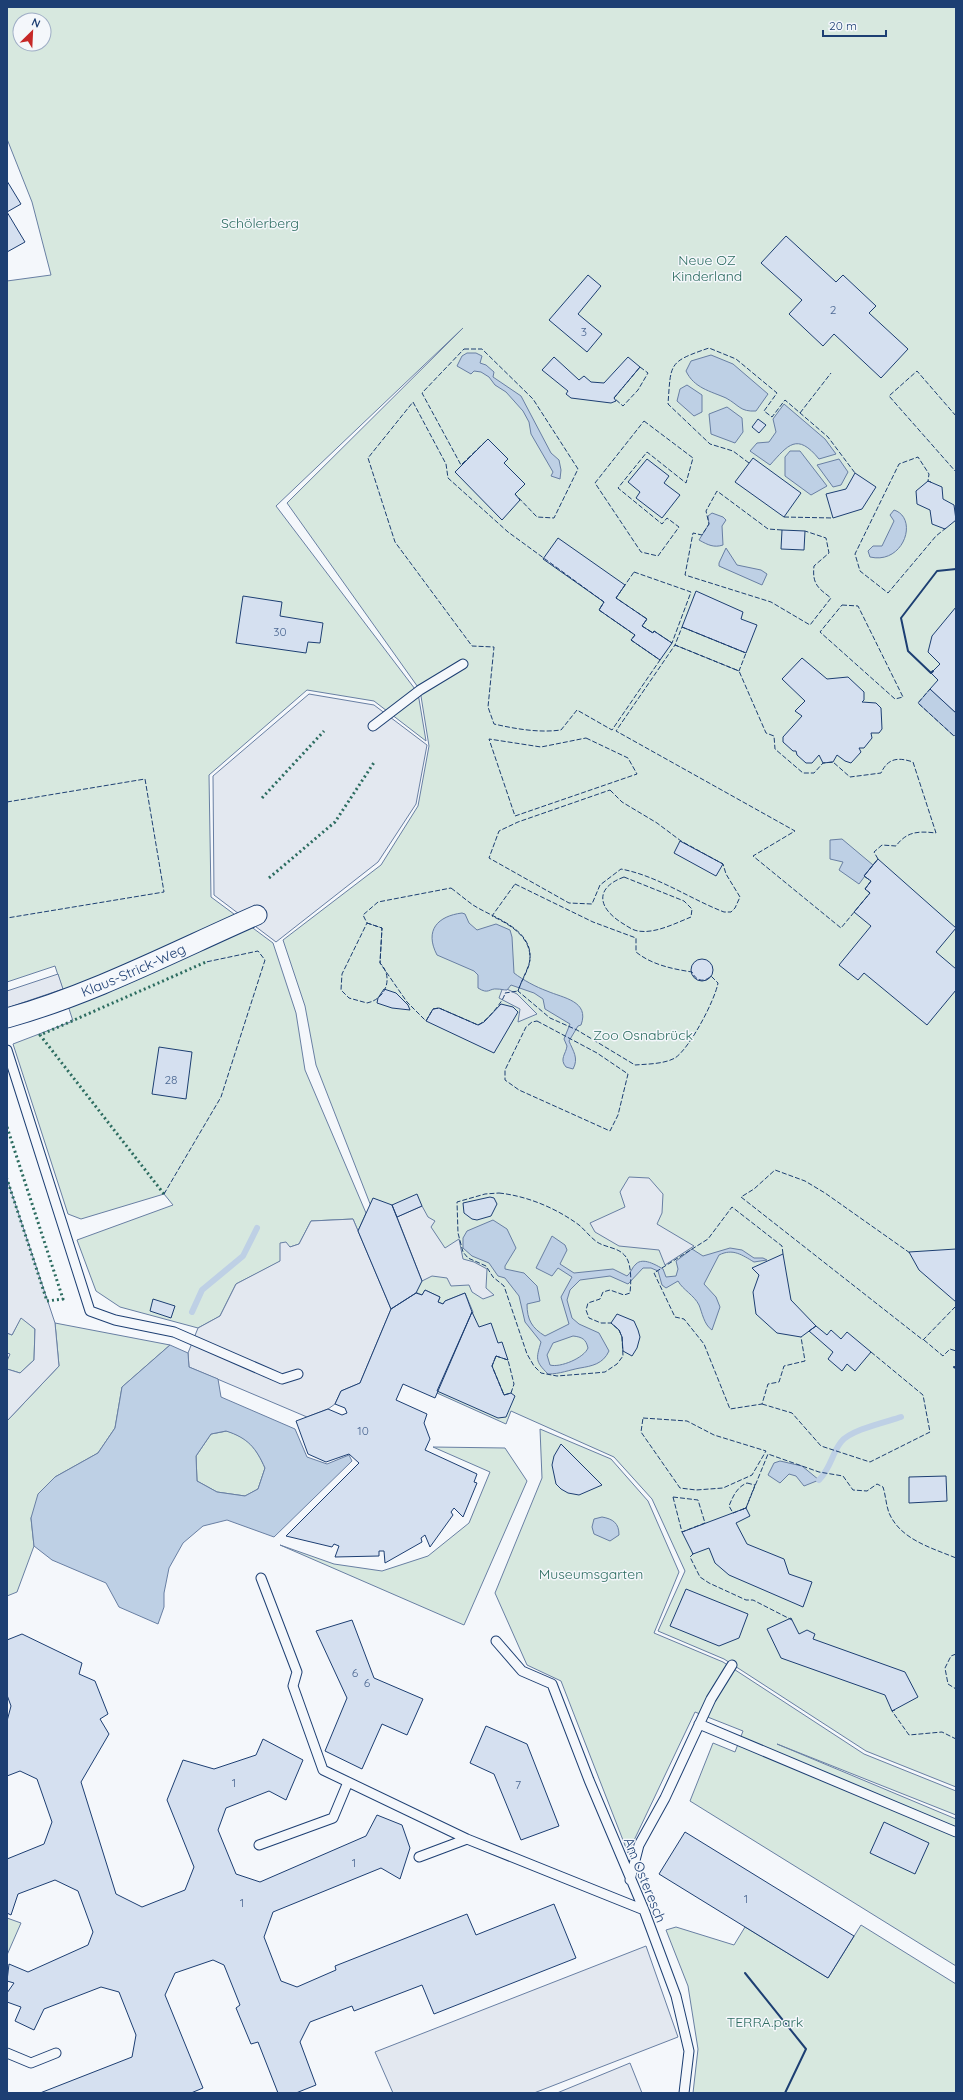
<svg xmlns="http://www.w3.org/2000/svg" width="963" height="2100" viewBox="0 0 963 2100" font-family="Quicksand,sans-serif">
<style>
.green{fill:#d7e8df;stroke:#687fa3;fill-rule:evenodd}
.parking{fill:#e3e8f0;stroke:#687fa3}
.water{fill:#bed0e5;stroke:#687fa3;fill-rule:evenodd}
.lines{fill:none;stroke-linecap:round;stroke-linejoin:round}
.stream{stroke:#bed0e5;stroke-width:6}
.building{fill:#d5e0f0;stroke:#1d3f73}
.service-casing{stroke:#1d3f73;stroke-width:11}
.minor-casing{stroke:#1d3f73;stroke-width:21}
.service{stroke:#f4f7fb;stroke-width:9}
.minor{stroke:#f4f7fb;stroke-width:19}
.hedge{stroke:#2c6c60;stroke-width:3;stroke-dasharray:2 3;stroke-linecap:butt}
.fence{stroke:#1d3f73;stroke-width:1;stroke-dasharray:5 2;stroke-linecap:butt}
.wall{stroke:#1d3f73;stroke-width:2}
.labels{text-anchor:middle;stroke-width:3;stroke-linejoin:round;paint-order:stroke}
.number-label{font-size:12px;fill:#4b6792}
.park-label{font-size:14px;fill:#2c6c60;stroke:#f4f7fb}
.street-label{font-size:14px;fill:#1d3f73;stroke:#f4f7fb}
</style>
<rect width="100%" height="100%" fill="#f4f7fb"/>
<!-- green -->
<path class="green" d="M7,7H956V1787L866,1751L724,1659L658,1631L685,1571L652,1499L614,1457L511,1411L506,1424L437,1393L473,1312L465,1293L445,1301L443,1304L438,1302L440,1297L425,1290L422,1295L402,1286L316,1065L305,1006L283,940L381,865L418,806L429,746L420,690L287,503L463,328L276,506L418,693L426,741L374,701L307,690L209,775L211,897L273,943L296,1013L305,1070L366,1213L358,1231L353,1219L311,1221L299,1244L290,1247L286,1244L281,1261L236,1284L220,1316L198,1328L120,1307L96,1291L77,1240L173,1205L164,1194L81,1219L68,1214L13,1044L73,1021L55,966L7,982V281L51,275L32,202L7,139ZM20,20H44V44H20Z
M21,1317L35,1329L34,1360L20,1373L7,1369V1361L10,1354L7,1353V1333L12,1335Z
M55,1323L170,1345L122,1387L115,1428L98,1453L55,1477L31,1518L34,1546L17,1592L7,1596V1421L59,1366Z
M540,1429L611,1459L648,1501L679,1572L654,1633L723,1662L864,1754L956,1791V1815L777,1744L956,1819V1966L690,1801L713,1743L735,1752L743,1731L695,1712L628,1853L561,1681L527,1665L495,1593L542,1478Z
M227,1431C249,1438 256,1448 265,1468L258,1489L245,1496L217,1492L197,1481L196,1456L211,1434Z
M433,1447L505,1448L527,1481L464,1625L280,1545L334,1564L382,1571L428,1556L469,1523L490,1472Z
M7,1918L21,1923L7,1955Z
M861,1925L956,1984V2093H693L698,2049L688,1986L666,1930L676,1927L734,1945L745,1927L828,1978Z"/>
<!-- parking -->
<path class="parking" d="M309,694L374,705L427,745L416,804L378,862L276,942L214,895L213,776Z
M58,974L63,989L7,1008V991Z
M503,987L517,994L537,1014L518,1022L520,1009L499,998Z
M629,1177L649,1178L663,1194L662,1213L657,1224L694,1246L665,1265L659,1250L619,1246L595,1232L590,1223L625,1207L620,1192Z
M7,1179L55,1323L59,1366L7,1421V1369L20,1373L34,1360L35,1329L21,1318L12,1335L7,1333Z
M422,1206L428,1217L435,1221L431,1227L445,1248L459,1239L463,1259L474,1262L487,1269L486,1288L494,1295L483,1299L472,1292L469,1285L451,1286L447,1278L432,1276L422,1281L397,1217Z
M353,1219L391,1309L360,1383L341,1391L335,1404L328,1409L307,1417L189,1367L188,1353L198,1328L220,1316L236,1284L280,1261V1243L286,1242L290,1247L299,1244L311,1221Z
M646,1946L678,2037L534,2093H393L375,2052Z
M630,2063L642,2093H557Z"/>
<!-- water -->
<path class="water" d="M467,353H476L482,356L480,363L486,365L494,372L493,377L521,396L551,453L559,460L561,470L560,479L551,476L553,472L531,434L529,422L523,411L506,392L495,385L489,377L481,372L474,371L471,374L457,366L462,356Z
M711,355L733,364L768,394L756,411C740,412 739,405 726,398C710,391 694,388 686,371L691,361Z
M687,385L702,395V412L694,416L677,401L680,389Z
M784,404L825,439L836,454L819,459C797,432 788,445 770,465L750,451L757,443L769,442L776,432L773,419Z
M727,407L742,418L743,432L735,443L711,434L709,414Z
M790,451H800L827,486L811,495L785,476V457Z
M839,459L848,472L841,485L833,487L817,465Z
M894,510C919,518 904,565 870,557L868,551L873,546H882L894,521L890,515Z
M712,513L723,517L726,520L722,526L723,545C714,548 708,545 699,540L709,524L708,516Z
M726,548L737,565L761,570L767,574L762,585L719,566V563Z
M930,689L956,713V734L954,736L918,703Z
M842,839L873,865L859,884L839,870L843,862L830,859V840Z
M462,913L465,914L469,923L477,930L496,924L510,930L512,937L514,973C523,980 536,987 547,991C563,998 590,1001 581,1025L578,1026L569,1041C573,1051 579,1058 573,1069L566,1067C559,1059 566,1054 567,1046L564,1039L570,1024L545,1009L543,999L534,993L511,985L507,990C503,990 501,989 497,989C489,988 489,995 478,988V975L474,971L437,955C424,930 438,916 462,913Z
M493,1220L507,1229L516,1248L505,1266V1269L524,1273L537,1286L540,1301L527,1304C527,1320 532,1328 545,1336L569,1324L561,1297L572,1277L558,1268L552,1276L536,1268L552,1236L565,1245L567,1250L560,1264L574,1273L613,1269L627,1276C631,1273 632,1267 636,1264C643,1257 656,1265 663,1269L666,1277L676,1276L678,1269L676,1261L692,1249L703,1256L730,1248L742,1250L754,1258H763L767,1260L754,1262C742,1255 733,1248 719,1255L704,1284L716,1297L720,1307L712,1330C704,1325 702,1312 699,1305C694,1295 683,1290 678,1281L666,1288L662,1285L658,1271L651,1268H643L628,1284L610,1276L580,1280L570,1290L567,1300L572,1318L579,1324L599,1333L609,1351C603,1364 592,1366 580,1368C569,1370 560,1374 548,1374C535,1361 536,1359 541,1342L525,1322L519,1296L505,1278L498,1276L489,1263L472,1256L463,1248V1238L467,1231ZM573,1336C582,1337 586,1339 588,1348C584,1358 560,1368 550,1365L547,1355L553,1343Z
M170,1345L188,1353L189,1367L218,1379L221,1397L295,1429L307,1457L327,1464L349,1455L352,1461L274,1537L227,1520L203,1526L183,1543L169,1568L164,1593V1607L158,1624L119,1607L106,1583L52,1560L34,1546L31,1518L38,1494L55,1477L98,1453L115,1428L122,1387ZM226,1431C248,1438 256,1448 265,1468L258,1489L245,1496L217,1492L197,1481L196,1456L211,1434Z
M780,1461L802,1466L819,1480L804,1486L796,1476L789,1474L780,1483L768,1475L774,1463Z
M602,1517C613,1519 619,1523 619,1535L610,1541L594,1534L592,1527L594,1519Z"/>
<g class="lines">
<!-- stream -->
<path class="stream" d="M192,1312L202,1290L243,1256L257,1228
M819,1480C832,1466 831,1455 841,1442C850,1430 886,1422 901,1417"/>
</g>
<!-- building -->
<path class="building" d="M7,181L21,204L7,212Z
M7,212L25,242L7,252Z
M786,236L836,282L843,275L876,306L869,313L908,349L881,378L834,334L823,346L789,314L802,300L761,263Z
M588,275L601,286L578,314L602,334L587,352L549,320Z
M554,357L579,380L584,376L591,382L604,383L628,357L640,367L614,398L616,401L611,403L571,398L566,394L568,391L542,370Z
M758,419L766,425L759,433L752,427Z
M488,439L508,459L504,463L525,484L515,494L520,500L502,520L455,472Z
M753,458L801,493L784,517L735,482Z
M647,459L669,476L664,483L680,495L662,518L636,498L640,492L628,482Z
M855,473L876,487L862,509L833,518L826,494L846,489Z
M928,481L942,487L943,499L954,505L956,520L945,529L932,524L930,510L917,504L916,491Z
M782,530L805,531L804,550L781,549Z
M558,538L625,585L616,598L647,619L642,626L653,633L654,631L672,643L660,660L631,640L635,635L599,610L604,602L543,559Z
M696,591L743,612L741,619L757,625L746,653L682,627Z
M243,596L282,602L280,616L323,623L320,643L308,642L306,653L236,643Z
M956,607V713L930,689L938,680L931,673L940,664L928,652L932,636Z
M802,658L827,679L848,677L864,692V700L862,702L876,703L881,708L882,729L879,733H871L872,738L864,748H859L861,752L851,763L845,761L837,755L833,762L823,763L819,755L812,763H806L797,755L796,751H793L783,742V737L802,716L795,711L805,701L782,679Z
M680,841L723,864L716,876L674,853Z
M878,859L956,928L936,952L956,969V990L927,1025L864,973L858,980L839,965L871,926L854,912L870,893L865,889L871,881L864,876Z
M691 970a11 11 0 1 1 22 0a11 11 0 1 1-22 0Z
M384,989L396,993L408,1005L410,1010L392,1008L377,1003L378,998Z
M501,1004L513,1007L518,1012L494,1053L426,1021L433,1009L439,1008L478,1025L484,1022Z
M159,1047L192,1052L186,1099L152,1094Z
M417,1194L422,1206L397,1217L392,1205Z
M490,1197L494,1198L497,1204L491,1216L477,1220L472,1219L464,1213L463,1203Z
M373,1198L392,1205L422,1281L416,1293L391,1309L358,1231Z
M956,1249V1302L919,1270L909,1252Z
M783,1254L791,1300L816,1326L801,1337L777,1333L756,1314L753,1292L759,1275L752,1268Z
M425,1290L440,1297L438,1302L443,1304L445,1301L465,1293L472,1312L435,1398L403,1384L396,1400L427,1414L424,1423L430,1439L425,1450L477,1474L474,1482L477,1483L463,1517L454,1508L451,1512L453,1515L430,1547L425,1535L421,1538L422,1542L385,1563L384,1551H379V1556L335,1557L339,1546L334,1544L332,1547L286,1536L359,1463L349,1454L326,1462L308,1454L296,1421L328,1409L342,1415L347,1413L345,1408L335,1404L341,1391L360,1383L391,1309L416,1293L422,1295Z
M153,1299L175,1306L171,1318L150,1311Z
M472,1312L479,1327L491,1323L498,1343L502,1342L508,1360L496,1356L492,1366L504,1395L511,1393L515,1396L506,1417L498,1418L437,1391Z
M617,1314L634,1321L638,1330L640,1337L637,1348L632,1356L623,1351L622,1337L619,1330L611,1323Z
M816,1326L827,1335L831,1330L841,1339L847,1332L871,1352L855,1371L847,1364L842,1371L828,1359L833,1352L809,1331Z
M561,1444L602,1485L579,1495L568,1493L561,1489L556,1484L552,1465L554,1456Z
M946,1476L947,1501L909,1503V1477Z
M746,1508L750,1516L736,1523L747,1544L784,1559L789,1574L812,1582L803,1607L729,1575L715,1563L709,1548L693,1554L682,1532Z
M686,1589L748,1614L739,1638L719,1646L670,1626Z
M791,1618L799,1634L807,1630L815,1634L813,1639L905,1672L918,1697L892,1711L885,1695L781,1658L767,1629Z
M352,1620L374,1678L423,1699L407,1735L382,1724L362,1769L325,1751L347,1698L316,1631Z
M22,1634L82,1663L79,1674L95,1681L108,1714L100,1719L109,1734L81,1782L116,1894L142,1907L185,1890L194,1867L167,1800L183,1760L214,1769L256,1755L263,1739L303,1760L286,1800L269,1791L226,1808L218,1830L236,1874L260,1882L366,1836L377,1815L402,1825L410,1848L400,1879L381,1868L273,1912L264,1937L281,1981L297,1987L336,1970L335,1966L467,1914L476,1935L554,1904L576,1958L434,2014L422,1985L354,2011L352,2006L310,2022L300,2042L316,2085L296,2093H278L258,2042L251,2044L236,2008L240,2005L224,1965L213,1960L175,1973L165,1995L203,2088L191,2093H40L132,2057L136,2035L119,1992L101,1987L44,2009L34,2030L15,2021L21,2007L7,2002V1993L14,1983L7,1981L9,1964L28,1972L88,1945L93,1932L78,1891L55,1880L18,1894L11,1915L7,1913V1859L44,1844L52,1822L37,1779L20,1771L7,1776V1721L11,1706L7,1695V1640Z
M486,1726L527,1744L559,1826L521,1840L494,1774L470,1763Z
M884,1822L929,1843L915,1874L870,1853Z
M685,1832L854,1936L828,1978L659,1874Z"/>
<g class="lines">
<!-- service casing -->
<g class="service-casing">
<path id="service" d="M373,726L420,690L463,664
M7,1050L90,1311L115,1320L174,1332L282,1379L298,1374
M261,1578L297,1672L293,1686L323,1770L467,1839L644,1910
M496,1641L522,1671L552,1684L589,1780L644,1910L676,1996L689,2051L684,2093
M699,1724L956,1832
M259,1845L333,1818L348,1782
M419,1857L467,1839
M630,1880L639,1845L665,1798L711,1699L732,1665
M7,2053L31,2063L56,2053"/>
</g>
<!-- minor casing -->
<g class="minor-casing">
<g id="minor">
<path id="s1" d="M7,1018C93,994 175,951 257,915"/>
</g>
</g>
<!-- service -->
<use href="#service" class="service"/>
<!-- minor -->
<use href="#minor" class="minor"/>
<!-- hedge -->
<path class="hedge" d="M262,798L324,731
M269,878L335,822L375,761
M7,1127L63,1299L47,1301L7,1179
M164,1194L40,1035L206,962"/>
<!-- fence -->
<path class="fence" d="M464,349H482L533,399L578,469L554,518L537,517L515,494L525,484L504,463L508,459L488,439L461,465L422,393Z
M640,367L648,373L638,390L623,406L614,398Z
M413,402L446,464L448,478L508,532L604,602L599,610L635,635L631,640L660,660L612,730L577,710L561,730C539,733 516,729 494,724L488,707L494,647L472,646L395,542L368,458Z
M800,413L831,373
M956,416L917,371L889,396L956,472
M644,421L693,458L686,483L647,452L618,488L662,524L667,518L679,527L658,556L641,552L595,483Z
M749,463L733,451L710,444L668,404C671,363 668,362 709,348L736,359L777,393L764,411L772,417L785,400L828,437L855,473
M931,482L928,481L929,474L918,457L899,464L855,554L860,571L888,593L936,536L946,528
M784,517L833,518
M782,530L768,529L717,491L706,511L709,524L702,535L693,533L685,575L771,602L810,625L831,598C818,588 812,584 814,566L829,553L826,538L805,531
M634,572L691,592L672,643L654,631L653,633L642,626L647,619L616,598Z
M842,605L858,606L903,697L895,699L820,632Z
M682,627L746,653L739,671L675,645Z
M675,645L739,671L766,733L774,736L775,749L803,773H814L823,763L833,762L850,777L881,773C888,758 898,757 913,762L936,833C919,831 907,831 896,846L882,845L874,852L878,859L864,876L871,881L865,889L870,893L841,928L753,856L795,831L616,731Z
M931,690L930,689L918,703L954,736L956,734
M586,738L628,758L637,774L515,816L489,739L541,747Z
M610,790L622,802L657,823L681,841L723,864L726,874L740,897L735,908L731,912H724C690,899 658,876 621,869L600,885L592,904L569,903L489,858L499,831L518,822Z
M7,802L145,779L164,892L7,918
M624,877L684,901L692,909L691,917C676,923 655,934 638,931C632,930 627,926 622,923C598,908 594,888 624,877Z
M515,884L593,922L636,938V952C652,965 673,969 692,972C696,981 704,983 711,976L718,983C715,1000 690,1048 675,1058C664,1064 648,1064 635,1065L577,1030L550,1018L518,991C521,982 526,974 529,965C535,939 511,925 492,916Z
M451,888C459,894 466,900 473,905C493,918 533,928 530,960C528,970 521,981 518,991L505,993C504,1001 486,1022 478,1025L439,1008L433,1009L426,1021L407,1002L380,963L382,928L367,923L363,915L378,902Z
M367,923L382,928L380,963C394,977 386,999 367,1003L349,998L341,990L342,974Z
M537,1021L597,1053L628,1074L618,1115L610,1131L519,1090L505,1080V1070L526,1027L532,1022Z
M499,1193C527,1196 556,1208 579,1225C585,1230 590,1237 597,1242C606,1248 619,1247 626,1257C632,1266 631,1283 630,1293L624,1295L610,1290L603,1292L600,1299L588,1303L586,1310L589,1318L601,1323H611L619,1330L622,1337L623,1356L617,1364L605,1372L595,1373L557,1376L541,1373L534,1366L527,1354L504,1286L493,1277L486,1266L468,1258L463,1252L458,1233L457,1202L485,1194Z
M164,1194L221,1097L265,960L258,951L206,962
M910,1253L825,1193L805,1181L775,1170L754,1189L741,1197L923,1340L956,1306
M783,1254L782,1246L732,1207L708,1239L654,1273L675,1317L684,1319L704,1344L730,1409L762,1404L768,1384L779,1382L784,1366L805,1361L801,1337
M924,1340L943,1356L950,1349L956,1351
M496,1356L508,1360L514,1384L511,1393L504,1395L492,1366Z
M762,1404L792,1413L821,1446L870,1462L930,1432L923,1395L871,1352
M643,1418L687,1421L714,1435L766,1451L752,1475L723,1488L696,1490L680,1488L641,1432Z
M747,1483L755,1485L746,1508L733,1513L729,1506C733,1496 737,1487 747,1483Z
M673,1497L698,1500L705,1523L682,1532Z
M743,1509L746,1508L768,1454L819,1472L843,1476L853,1490L867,1491L877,1484L883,1487C886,1496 886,1507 890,1515C902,1540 932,1548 956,1558
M693,1553V1554L690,1557L700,1577L709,1583L746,1600H753L792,1620
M956,1654L951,1656L945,1668L948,1684L956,1689
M895,1710L892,1711L909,1735L942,1732L956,1739"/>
<!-- wall -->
<path class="wall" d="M933,671L931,673L908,651L901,618L937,571L956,569
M954,1367L956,1368
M745,1973L806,2049L785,2093"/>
</g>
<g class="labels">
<!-- number labels -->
<g class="number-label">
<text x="833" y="314">2</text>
<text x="584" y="336">3</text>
<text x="280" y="636">30</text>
<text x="171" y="1084">28</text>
<text x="363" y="1435">10</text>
<text x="355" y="1677">6</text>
<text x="367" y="1687">6</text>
<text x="234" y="1787">1</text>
<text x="518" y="1789">7</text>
<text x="354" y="1867">1</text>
<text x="746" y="1903">1</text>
<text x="242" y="1907">1</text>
</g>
<!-- park labels -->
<g class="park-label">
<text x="260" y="228">Schölerberg</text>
<text x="707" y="265">Neue OZ<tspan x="707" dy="16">Kinderland</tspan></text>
<text x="643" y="1040">Zoo Osnabrück</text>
<text x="591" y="1579">Museumsgarten</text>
<text x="765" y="2027">TERRA.park</text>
</g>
<!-- street labels -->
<g class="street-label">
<text dy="5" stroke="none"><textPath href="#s1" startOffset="135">Klaus-Strick-Weg</textPath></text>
<text transform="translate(645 1880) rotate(68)" y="5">Am Osteresch</text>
</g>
</g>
<!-- border -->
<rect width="963" height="2100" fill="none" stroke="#1d3f73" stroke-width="16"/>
<!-- north arrow -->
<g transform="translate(32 32) rotate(24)"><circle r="19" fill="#f4f7fb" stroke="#9eadc5"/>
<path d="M0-3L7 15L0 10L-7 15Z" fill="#c62828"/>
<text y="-6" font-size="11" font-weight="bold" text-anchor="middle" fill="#1d3f73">N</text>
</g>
<!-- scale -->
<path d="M823 30v6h63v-6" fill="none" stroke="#1d3f73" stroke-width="2"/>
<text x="829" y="30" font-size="12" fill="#1d3f73" stroke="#f4f7fb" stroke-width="3" paint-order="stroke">20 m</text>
</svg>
